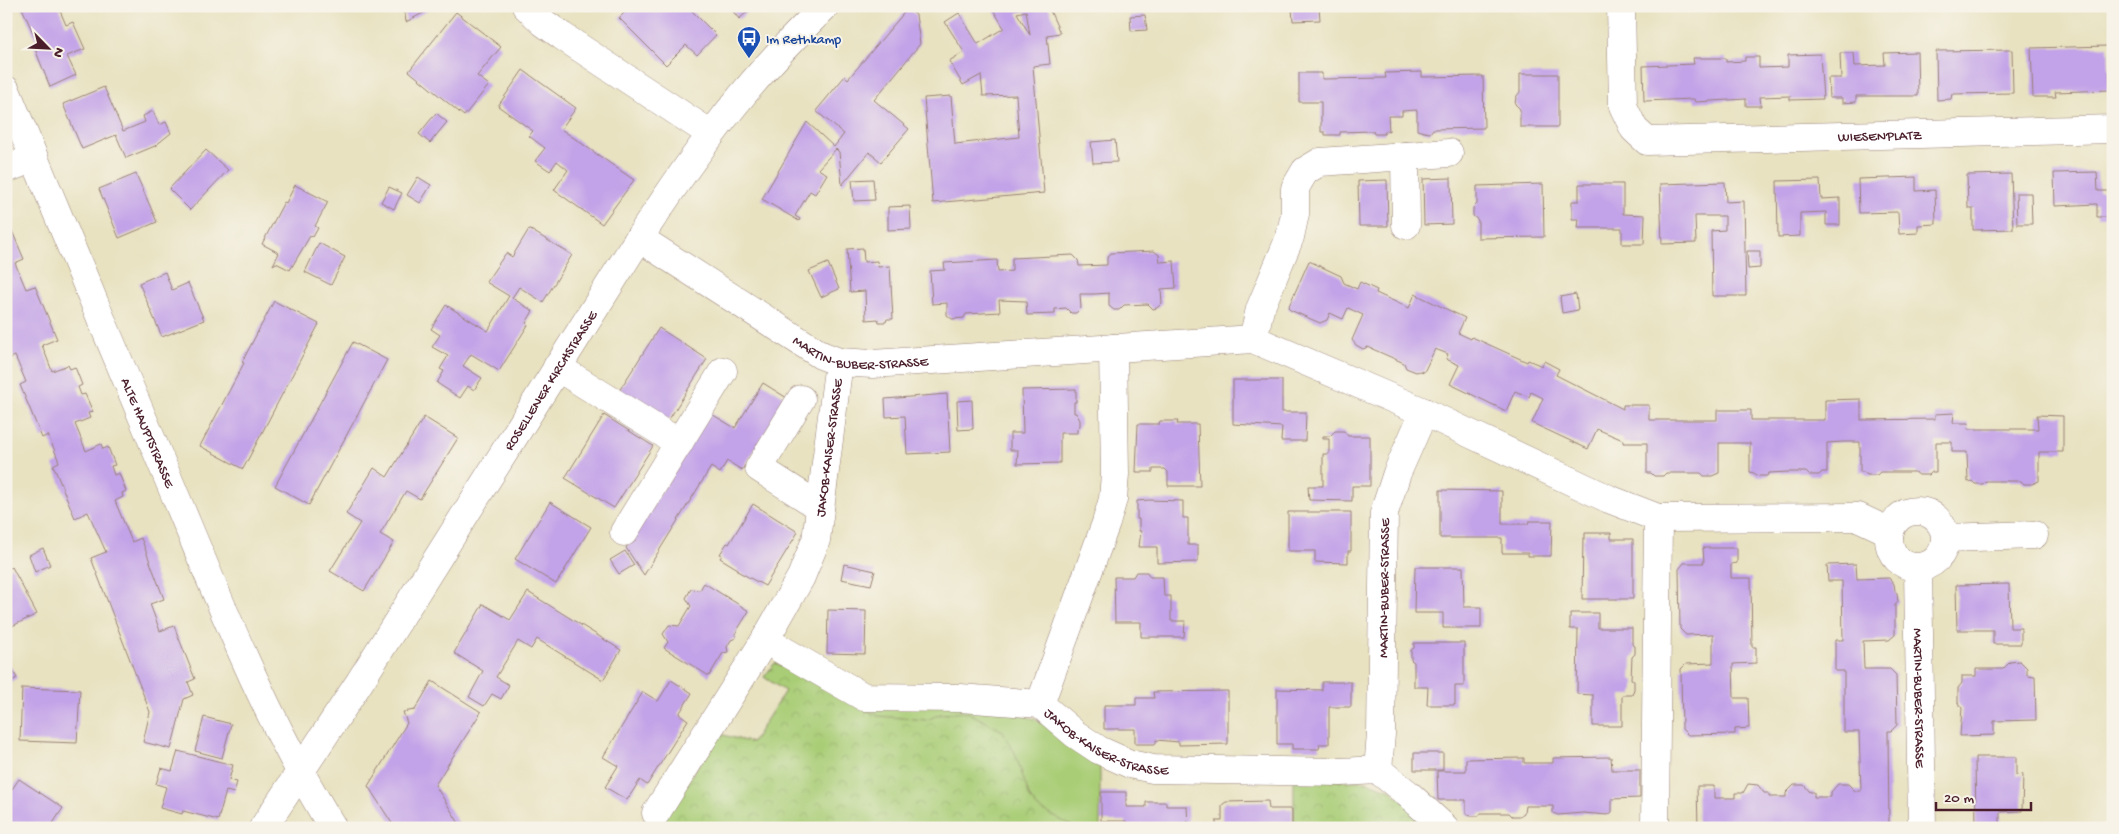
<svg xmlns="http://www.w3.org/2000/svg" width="2119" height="834" viewBox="0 0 2119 834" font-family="'Gochi Hand',sans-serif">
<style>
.grass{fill:#a9cd76;stroke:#7a7650}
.park{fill:url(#park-crowns);stroke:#7a7650}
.building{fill:#c2a2e8;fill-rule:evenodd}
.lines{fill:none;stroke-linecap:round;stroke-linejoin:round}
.minor-casing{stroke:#998076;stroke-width:29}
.minor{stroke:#fff;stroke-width:28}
.labels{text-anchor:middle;stroke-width:4;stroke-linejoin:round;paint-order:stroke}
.transit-label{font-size:14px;fill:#164399;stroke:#f7f3e8;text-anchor:start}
.street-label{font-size:14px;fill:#4a1f2b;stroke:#f7f3e8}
</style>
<defs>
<pattern id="park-crowns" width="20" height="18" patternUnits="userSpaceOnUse" patternTransform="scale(1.25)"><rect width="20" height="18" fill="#a9cd76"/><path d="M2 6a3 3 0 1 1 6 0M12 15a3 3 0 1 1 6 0" fill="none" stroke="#93b066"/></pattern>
</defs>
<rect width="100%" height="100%" fill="#f7f3e8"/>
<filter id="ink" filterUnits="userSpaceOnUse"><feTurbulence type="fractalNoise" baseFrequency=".02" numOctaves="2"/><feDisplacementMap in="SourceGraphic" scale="10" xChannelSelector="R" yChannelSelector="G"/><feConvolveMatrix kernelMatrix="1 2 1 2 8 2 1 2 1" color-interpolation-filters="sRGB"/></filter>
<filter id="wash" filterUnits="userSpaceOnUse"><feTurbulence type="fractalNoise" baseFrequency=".0096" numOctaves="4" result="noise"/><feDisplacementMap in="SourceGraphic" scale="20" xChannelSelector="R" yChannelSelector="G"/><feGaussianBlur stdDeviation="1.12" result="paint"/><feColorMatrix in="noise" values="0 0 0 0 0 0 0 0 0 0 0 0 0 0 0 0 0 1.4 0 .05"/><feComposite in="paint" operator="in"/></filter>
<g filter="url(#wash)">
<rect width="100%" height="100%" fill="#e8e2c1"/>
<!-- grass -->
<path class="grass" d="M775,663L794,671L1018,714L1038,720L1100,759V828H692L720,734L752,743L785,691L764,677Z"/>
<!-- park -->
<path class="park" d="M775,663L794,671L878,716L927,720L940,714L967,712L1003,731L1015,753L1030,798L1038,808L1076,828H640L644,820H661L720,734L752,743L785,691L764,677Z
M1294,780L1365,781L1391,790L1432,828H1294Z"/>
<g id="blocks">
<!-- building -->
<path class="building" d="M26,6H58L66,25L73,22L85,49L67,56L76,75L50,87L33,44L37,42L22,8Z
M404,6H436L406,22Z
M631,6H687L716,35L697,55L686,45L666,65L619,18Z
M729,6H754L739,19Z
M991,6H1048L1060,33L1047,35L1050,64L1033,66L1044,193L933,203L924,98L951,96L955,144L1019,137L1016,95L983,96L981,75L963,85L949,61L964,52L945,22L959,13L978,44L1004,28ZM1026,11L1030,35L1017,13Z
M1319,7L1320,20L1293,21L1292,8Z
M908,8L916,15L920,44L874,100L909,129L881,162L869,152L842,185L839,152L836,149L818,169L827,174L815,194L810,191L795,216L800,219L799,221L762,199L807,122L834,147L844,134L816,111L845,76L848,79Z
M456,12L501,47L477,76L489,85L464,116L409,71Z
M1145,15L1147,30L1131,31L1130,16Z
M2108,46L2110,90L2055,92L2056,97H2033L2031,48Z
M2012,50L2013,93L1952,94L1951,99L1937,100L1936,51Z
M1917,52L1918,96H1856V102L1842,103V98H1829L1828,78H1841L1840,53H1854L1855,66L1885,65L1884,53Z
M1820,54L1823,99L1790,100V96L1760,97L1761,106H1746V99L1695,102L1694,99L1644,101L1643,66L1694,64L1693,58H1726V62L1745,61V57H1759V68L1788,67V55Z
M523,70L576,108L561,129L634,180L602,224L554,190L568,170L557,161L550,171L535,161L545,148L529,136L533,131L498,106Z
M1422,72V77L1483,76L1484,128L1433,129L1430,133L1424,132L1417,130V110L1402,111V116H1388L1389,131L1386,130L1384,134H1374L1373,131L1340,132V135H1325V132H1321V102H1299V73H1322V79L1386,78L1385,73Z
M1520,74H1558V127H1520V109L1515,104L1516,97L1520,92Z
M104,87L123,131L145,122L143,116L153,111L159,125L166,122L171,133L155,146L126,158L116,135L82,149L63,104Z
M436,113L447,122L430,143L419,134Z
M1115,140L1117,162L1093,163L1091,142Z
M206,150L228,170L190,210L169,189Z
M2097,172L2098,191H2113V217H2097V204L2055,206L2054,173Z
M136,174L157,222L119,238L99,189Z
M2011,174L2013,229L1973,230V208H1968L1967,175Z
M418,177L431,185L420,203L407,195Z
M1916,177V191L1935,190L1936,224L1918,225V233L1899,234L1898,212L1859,213L1858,179Z
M1451,178L1452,224L1424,225L1423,179Z
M873,179L875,200L854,201L852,180Z
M1387,180L1388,226H1359L1358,181Z
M1820,180L1821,199L1840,198V225H1826V212L1800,213V236L1778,237L1777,181Z
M1725,182L1726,202L1744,201L1746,296H1712L1711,231L1725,230V216H1695L1696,243L1662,244L1660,184Z
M1543,184L1544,237L1478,238V220L1473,216V208L1477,204V186Z
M1579,184H1623V214L1645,215L1644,244H1622V228H1578L1579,219H1572V201H1579Z
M295,185L328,202L315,226L318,228L313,237L310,236L290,270L276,263L273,265L279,253L262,244L284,202L286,203Z
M389,187L402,193L394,209L381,202Z
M2016,193H2031L2032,224H2017Z
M910,206L911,229L888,230V207Z
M6,217L24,259L15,263L26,289L35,286L57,339L42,345L52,371L68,365L70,369L75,367L82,385L78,387L81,395L85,394L93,412L88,413L90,418L75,424L86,451L101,444L103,449L108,447L115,465L111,466L114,475L119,473L126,491L122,493L123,497L115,501L132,542L141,538L164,599L150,604L160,631L174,626L195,679L188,682L193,695L184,699L171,749L143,742L150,712L91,558L106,552L88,512L75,518L53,465L59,462L54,449L48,435L42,438L20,385L26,382L15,356L8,359L6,354Z
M529,229L572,255L543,302L519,287L512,298L533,311L526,323L528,325L499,371L471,354L463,366L482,378L474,390L468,386L460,398L437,383L444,371L440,369L448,356L432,347L440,335L431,329L446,305L488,331L509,296L486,282L506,253L512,257Z
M319,243L345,257L331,285L305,272Z
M863,248L864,262L877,261L878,267L890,266L893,319H887L886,322H879L878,319L866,320L865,291L850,292L847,249Z
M1154,251L1159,255L1160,262L1174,261L1176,288L1161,289L1162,303L1157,308L1153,309L1148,304L1124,305L1119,310H1114L1109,306V293L1095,294H1080L1081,308L1076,313H1071L1066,308L1055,309V314L1027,315L1026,301L999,300L1000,312L966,314L964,318L952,319L947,315V303L932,304L930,271L945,270L944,263L997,260L998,272L1012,271V258L1073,255L1078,260L1079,266L1107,265V258L1111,253Z
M1747,251H1760V268L1748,269Z
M1309,261L1341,276L1344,283L1357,289L1360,282L1377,290L1376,293L1409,308L1415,294L1465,318L1458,333L1471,339L1472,337L1527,362L1528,360L1542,366L1544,361L1559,369L1556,375L1623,409V405H1649V420H1717V410H1751V420H1825V400L1861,399V420L1935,419V414L1954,413L1953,423H1969L1968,429H2038L2037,415L2063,416V452H2039V481L2032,484H2024L2021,481H1986L1983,484H1975L1972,481L1968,482L1967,452H1952V442H1936V472H1932L1929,475H1919L1915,472H1880L1877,475H1867L1864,472H1860V442H1843L1827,443V472H1822L1819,475H1809L1806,472H1788L1769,473L1767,476H1758L1754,473L1750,472V443H1719V473L1712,476H1704L1701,473H1666L1663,476H1654L1651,473H1647V443H1623V440L1597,429L1588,449L1532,423L1543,398L1531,392L1529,397L1515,391L1506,411L1450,384L1459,365L1446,359L1448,354L1435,349L1424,372L1420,371L1416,372L1406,368L1404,363L1368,347L1363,349L1356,345L1352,340L1363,315L1348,308L1343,319L1330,313L1327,320L1320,323L1290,310L1288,308Z
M828,263L839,289L821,297L809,271Z
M165,272L172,290L188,283L204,320L162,337L139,283Z
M1576,294L1578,310L1562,313L1560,297Z
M274,301L319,324L243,469L200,446L244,363L242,362Z
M659,328L707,359L668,421L619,391Z
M353,342L387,360L309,505L275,486Z
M1233,380H1282V412H1306L1305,441H1281L1282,427L1233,424Z
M763,383L787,398L742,470L727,461L720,473L711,467L644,575L626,548L710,413L735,428Z
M1076,389V402H1074V413H1076L1080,420V426L1077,429V433H1060V463L1017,464L1018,450H1010V433H1023L1022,390Z
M947,394L950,452L907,454L905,416L886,417L885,399Z
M972,400L973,429L958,430L957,401Z
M604,415L653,446L614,508L565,478Z
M424,417L458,438L420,499L406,491L380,534L394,542L364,591L330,571L360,523L346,514L374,468L387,477Z
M1160,421H1178L1177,424H1198L1200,486H1168V472L1165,469H1153V472H1136L1138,424H1159Z
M1335,431H1344L1348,436H1370V486H1352V501L1309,500L1308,486H1323V454H1329V439H1323V436H1330Z
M1440,490L1502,491V524H1528L1529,521H1552L1551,556H1528V553H1502V538H1440Z
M1149,500L1183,501V518H1188V545H1198V562L1157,563V547H1139L1141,531H1139V519H1137V501Z
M550,502L591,527L556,584L515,559Z
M753,504L798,532L765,586L737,571L738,569L720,558L722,555L720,554L727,543L729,544Z
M1288,512H1351V551H1348V563L1315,562V551H1288Z
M1585,533H1611V539H1633V599H1582L1583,538L1585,539Z
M43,548L50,565L35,572L29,555Z
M1703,548H1737V563L1731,564V578H1751L1752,647H1756V663L1733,664L1734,698H1748L1749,728L1735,729V734L1688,735L1682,729L1681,669L1686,664L1713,663V634L1686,635L1680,629L1679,569L1684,563H1704Z
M625,551L634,565L619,574L610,560Z
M844,564L875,571L871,585L841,579Z
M1856,564L1857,579L1889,578L1894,584L1895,591L1897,594L1898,602L1895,605V635L1889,640L1863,641L1864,669H1890L1896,675L1897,725L1891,731H1888L1889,828H1698L1697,786H1714V798H1735V793H1743L1748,784L1758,785L1764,793H1769V797H1786V793L1794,785H1804L1810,792H1814V797H1831V792L1838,784H1848L1855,791H1861L1859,732H1844V671H1835V640H1843L1842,581H1828L1827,565Z
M12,567L37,614L6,629V570Z
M1415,567H1463L1464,607H1481V628H1443V613H1414Z
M1136,572H1147L1150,577H1163L1164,596H1171V621H1185L1184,637H1141V622H1115L1114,577H1133Z
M704,583L749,611L735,634L736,638L731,640L727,647L728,652L723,653L709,676L664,648L668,642L663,634L669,625L679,626L691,606L686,598L691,589L700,590Z
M2009,584L2010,628H2021V644H1993V630H1957L1956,585Z
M528,592L621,650L603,680L537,639L531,649L518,641L496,677L509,685L501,699L492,694L484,706L469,697L483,671L454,653L483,604L510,620Z
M828,610L866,611L865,654L827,653Z
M1570,613H1598V628H1632V644L1635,646V654L1632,657L1631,679L1634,681V689L1632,695H1622V726H1593V695L1577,694L1578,629H1570Z
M1414,643H1464V686H1455V705H1427L1428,687H1414V662L1411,660V650L1414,648Z
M6,658L17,678L6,684Z
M2020,661L2027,668V675L2035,676L2036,720L1994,721V735L1960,736L1962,708L1958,703V688L1962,683V676H1976V669H2003L2010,662Z
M671,680L692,693L679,714L688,720L647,785L640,780L627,800L605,787L618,766L603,757L643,692L658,701Z
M432,681L481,712L435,785L462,828H395L368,786L407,723L403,712L415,710Z
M1322,682H1351V707H1329V744H1320L1319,749H1292V744H1277V689L1322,690Z
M22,688L80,690L77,743L20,741Z
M1228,691V744L1179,745V742L1156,740V744H1135V729H1104V705H1136V698H1154L1153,692Z
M204,717L231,724L222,758L195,751Z
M178,751L233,765L229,780L237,782L234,793L226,791L218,820L183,811L182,814L160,808L166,787L156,784L161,768L172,771Z
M1414,753H1443V770H1414Z
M1611,757L1612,770H1640V798L1612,799V812L1608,815L1583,813L1558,815L1553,813V806H1525L1524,813L1520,816H1512L1509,813H1481L1479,816H1471L1466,814V800H1438L1437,771H1466V759L1524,758V763H1553V758Z
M1975,757H2016V775L2023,774L2022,811L2000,812V828H1976Z
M19,779L63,808L50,828H6V798Z
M1101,792H1126V807H1146V802H1166V806H1187L1188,828H1126V821H1101Z
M1268,801L1269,809H1292V828H1216V821H1222V805L1226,802Z"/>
</g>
</g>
<g filter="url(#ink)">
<use href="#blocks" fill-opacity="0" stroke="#998076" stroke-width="1"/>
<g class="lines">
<!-- minor casing -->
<g class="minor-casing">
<g id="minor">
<path d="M526,6L544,23L562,36L711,134"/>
<path id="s1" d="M1621,6L1623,106L1634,129L1647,141L2113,129"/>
<path id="s2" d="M6,90C60,222 115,352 170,483C219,600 266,720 333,828"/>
<path d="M1405,156L1406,225"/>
<path d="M6,169L34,158"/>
<path id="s3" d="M639,238L821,355L839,362L872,364L1253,339L1424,412L1609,499L1658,518L1858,517L1890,532"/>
<path d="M1253,339L1260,309L1290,237L1295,214V188L1305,171L1320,162L1449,153"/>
<path d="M557,367L679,443"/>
<path d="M801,399L759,468L820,507"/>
<circle cx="1917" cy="539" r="28"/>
<path d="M624,532L723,371"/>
<path d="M1946,538L2034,535"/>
<path id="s4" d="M1918,568L1922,828"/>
<path id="s5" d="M765,640L864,697L960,698L1040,704L1075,734L1099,750L1130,764L1153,769L1341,772L1378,770L1408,794L1445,828"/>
<path d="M1040,704L1106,523L1113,499L1115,474L1113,348"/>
<path id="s6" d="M1378,770L1381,734L1384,513L1397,473L1424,412"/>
<path id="s7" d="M656,813L765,640L801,577L816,540L839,362"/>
<path id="s8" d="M263,828L359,683L639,238C662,204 685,168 711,135C745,89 784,46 825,6"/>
<path d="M1655,828L1658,518"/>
</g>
</g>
<!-- minor -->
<use href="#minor" class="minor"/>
</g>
</g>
<!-- icons -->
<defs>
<g id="bus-pin" transform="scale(1.25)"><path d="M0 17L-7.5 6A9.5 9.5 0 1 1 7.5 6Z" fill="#1a4fb4" stroke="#f7f3e8"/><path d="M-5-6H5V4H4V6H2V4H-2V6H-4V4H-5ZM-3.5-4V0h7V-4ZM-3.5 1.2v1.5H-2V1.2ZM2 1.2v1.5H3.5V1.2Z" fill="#fff"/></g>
</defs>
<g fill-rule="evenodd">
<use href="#bus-pin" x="749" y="38"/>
</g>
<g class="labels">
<!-- transit labels -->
<g class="transit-label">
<text x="766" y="43">Im Rethkamp</text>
</g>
<!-- street labels -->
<g class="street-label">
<text dy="5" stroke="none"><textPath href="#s1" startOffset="376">WIESENPLATZ</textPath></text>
<text dy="5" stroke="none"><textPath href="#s3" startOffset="255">MARTIN-BUBER-STRASSE</textPath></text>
<text dy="5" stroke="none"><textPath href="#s8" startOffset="532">ROSELLENER KIRCHSTRASSE</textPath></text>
<text dy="5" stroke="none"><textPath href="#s2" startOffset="371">ALTE HAUPTSTRASSE</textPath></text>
<text dy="5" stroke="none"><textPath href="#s7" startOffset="410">JAKOB-KAISER-STRASSE</textPath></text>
<text dy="5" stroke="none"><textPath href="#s6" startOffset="182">MARTIN-BUBER-STRASSE</textPath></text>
<text dy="5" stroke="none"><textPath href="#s4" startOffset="130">MARTIN-BUBER-STRASSE</textPath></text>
<text dy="5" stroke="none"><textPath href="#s5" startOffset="369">JAKOB-KAISER-STRASSE</textPath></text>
</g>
</g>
<!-- margin -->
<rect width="2119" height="834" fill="none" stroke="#f7f3e8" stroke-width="25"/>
<!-- north arrow -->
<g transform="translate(48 48) rotate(114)" stroke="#f7f3e8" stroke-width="4" paint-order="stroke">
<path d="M0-4L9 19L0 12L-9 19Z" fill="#4a1f2b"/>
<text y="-8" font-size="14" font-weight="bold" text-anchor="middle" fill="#4a1f2b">N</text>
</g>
<!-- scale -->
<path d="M1936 802v8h95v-8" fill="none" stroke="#4a1f2b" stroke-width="2.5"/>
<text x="1944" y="802" font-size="15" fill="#4a1f2b" stroke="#f7f3e8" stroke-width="4" paint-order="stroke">20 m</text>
</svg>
